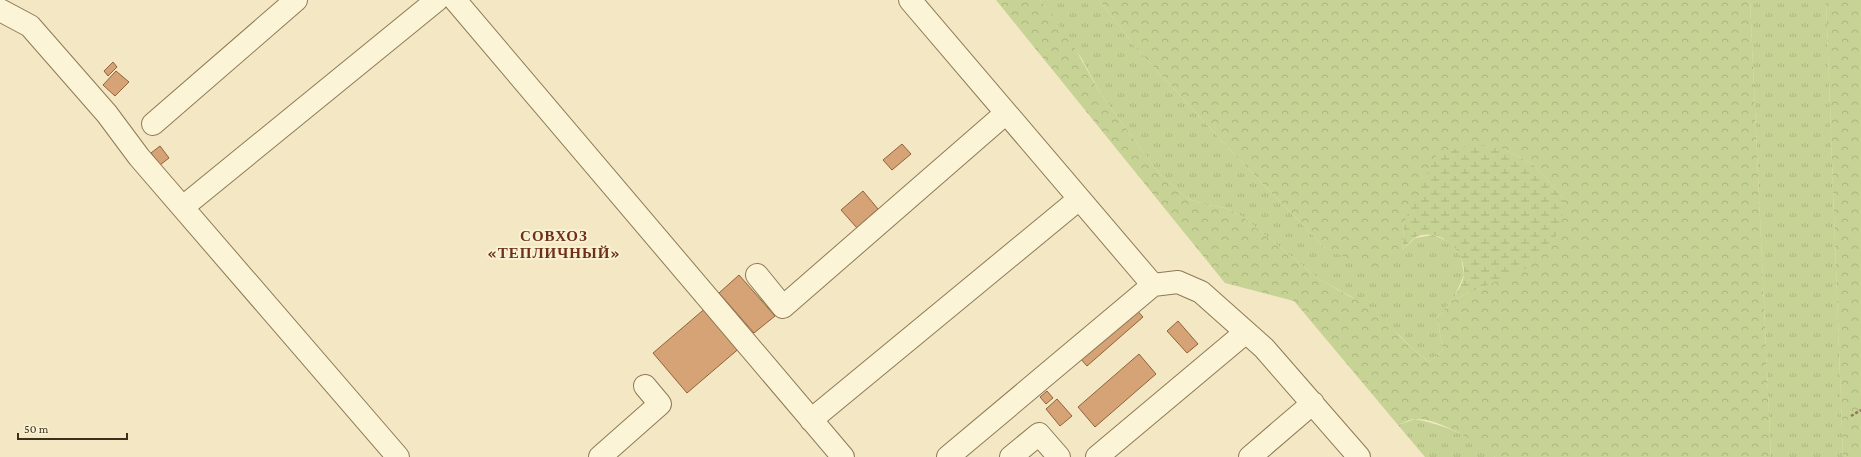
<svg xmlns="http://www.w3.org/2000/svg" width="1861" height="457" viewBox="0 0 1861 457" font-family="'Crimson Pro',serif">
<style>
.grass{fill:url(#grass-tufts)}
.forest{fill:url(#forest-crowns)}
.wetland{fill:url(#wetland-marsh)}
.building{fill:#d5a375;stroke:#91623a}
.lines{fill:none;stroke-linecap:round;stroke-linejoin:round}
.minor-casing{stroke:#8f7957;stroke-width:24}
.path{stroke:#8f7957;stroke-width:2.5;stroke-dasharray:3 2;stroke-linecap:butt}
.minor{stroke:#fcf4d7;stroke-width:22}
.labels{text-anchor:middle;stroke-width:4;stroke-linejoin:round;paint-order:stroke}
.district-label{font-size:15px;font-weight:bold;letter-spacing:1px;fill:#6f3018;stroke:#f9f1d3}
</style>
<defs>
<pattern id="grass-tufts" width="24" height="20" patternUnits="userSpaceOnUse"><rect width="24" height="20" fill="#c7d295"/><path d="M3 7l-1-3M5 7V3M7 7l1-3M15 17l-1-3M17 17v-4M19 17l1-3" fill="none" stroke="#acb580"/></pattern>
<pattern id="forest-crowns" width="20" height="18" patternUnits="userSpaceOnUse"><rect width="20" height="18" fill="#c7d295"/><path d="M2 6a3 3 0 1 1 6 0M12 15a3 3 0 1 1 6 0" fill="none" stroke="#acb580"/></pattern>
<pattern id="wetland-marsh" width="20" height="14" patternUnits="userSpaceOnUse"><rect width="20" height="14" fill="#c7d295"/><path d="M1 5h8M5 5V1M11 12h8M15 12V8" fill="none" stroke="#acb580"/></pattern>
</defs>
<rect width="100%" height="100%" fill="#f3e8c3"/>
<!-- grass -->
<path class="grass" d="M1040,0H1099L1136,48L1235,155L1326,249L1402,250L1415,238L1433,235L1450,242L1461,257L1464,275L1453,300L1437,317L1443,350L1429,362L1414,350L1400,336L1352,297L1319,279L1243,217L1226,208L1207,205L1188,199L1173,186L1158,172L1100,93L1082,59Z
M1750,0H1826L1843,457H1771Z
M1415,419C1444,425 1473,436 1495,457H1425L1398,425Z"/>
<!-- forest -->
<path class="forest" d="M996,0H1040L1072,43L1100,93L1158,172L1173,186L1188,199L1207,205L1226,208L1243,217L1319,279L1369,307L1414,350L1429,362L1443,350L1437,317L1453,300L1490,284L1565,200L1533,164L1504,149L1404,222L1402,250L1375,270L1326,249L1235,155L1136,48L1099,0H1750L1771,457H1495C1480,443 1436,417 1415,419C1410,419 1403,423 1398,425L1294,301L1225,283Z
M1826,0H1861V457H1843Z"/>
<!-- wetland -->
<path class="wetland" d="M1475,144L1504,149L1533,164L1565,200L1559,232L1527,268L1453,300C1456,293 1464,282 1464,274C1465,250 1440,227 1416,237C1411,240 1406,246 1402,250L1404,222L1437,154Z"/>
<!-- building -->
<path class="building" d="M113,62L117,67L108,76L104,71Z
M116,71L129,82L115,96L103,85Z
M902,144L911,154L892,170L883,160Z
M160,146L169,158L160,165L151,153Z
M863,191L878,209L857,228L841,210Z
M739,275L775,316L754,333L719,293Z
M708,306L742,346L687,393L653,353Z
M1134,307L1143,317L1087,366L1078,356Z
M1178,321L1198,344L1187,353L1167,331Z
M1139,354L1156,374L1095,427L1078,407Z
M1047,391L1053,398L1046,404L1040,397Z
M1057,399L1072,416L1060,426L1046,409Z"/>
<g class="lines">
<!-- minor casing -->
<g class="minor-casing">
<path id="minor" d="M455,0L843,457
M910,0L1153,285L1178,282L1201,292L1264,348L1359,457
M0,10L30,26L107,114L139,157L398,457
M153,124L296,0
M183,207L437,0
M757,275L783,307L1006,113
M811,420L1079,199
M600,457L660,404L645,386
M948,457L1153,285
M1011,457L1039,434L1059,457
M1097,457L1246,332
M1250,457L1313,403"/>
</g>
<!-- path -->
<path class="path" d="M1851,416L1861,410"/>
<!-- minor -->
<use href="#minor" class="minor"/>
</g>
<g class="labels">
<!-- district labels -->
<g class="district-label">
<text x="554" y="241">СОВХОЗ<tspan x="554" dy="17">«ТЕПЛИЧНЫЙ»</tspan></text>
</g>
</g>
<!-- scale -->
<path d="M18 433v6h109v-6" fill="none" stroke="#3d2f1d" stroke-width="2"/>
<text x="24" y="433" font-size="12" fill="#3d2f1d" stroke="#f9f1d3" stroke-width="3" paint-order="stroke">50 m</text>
</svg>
